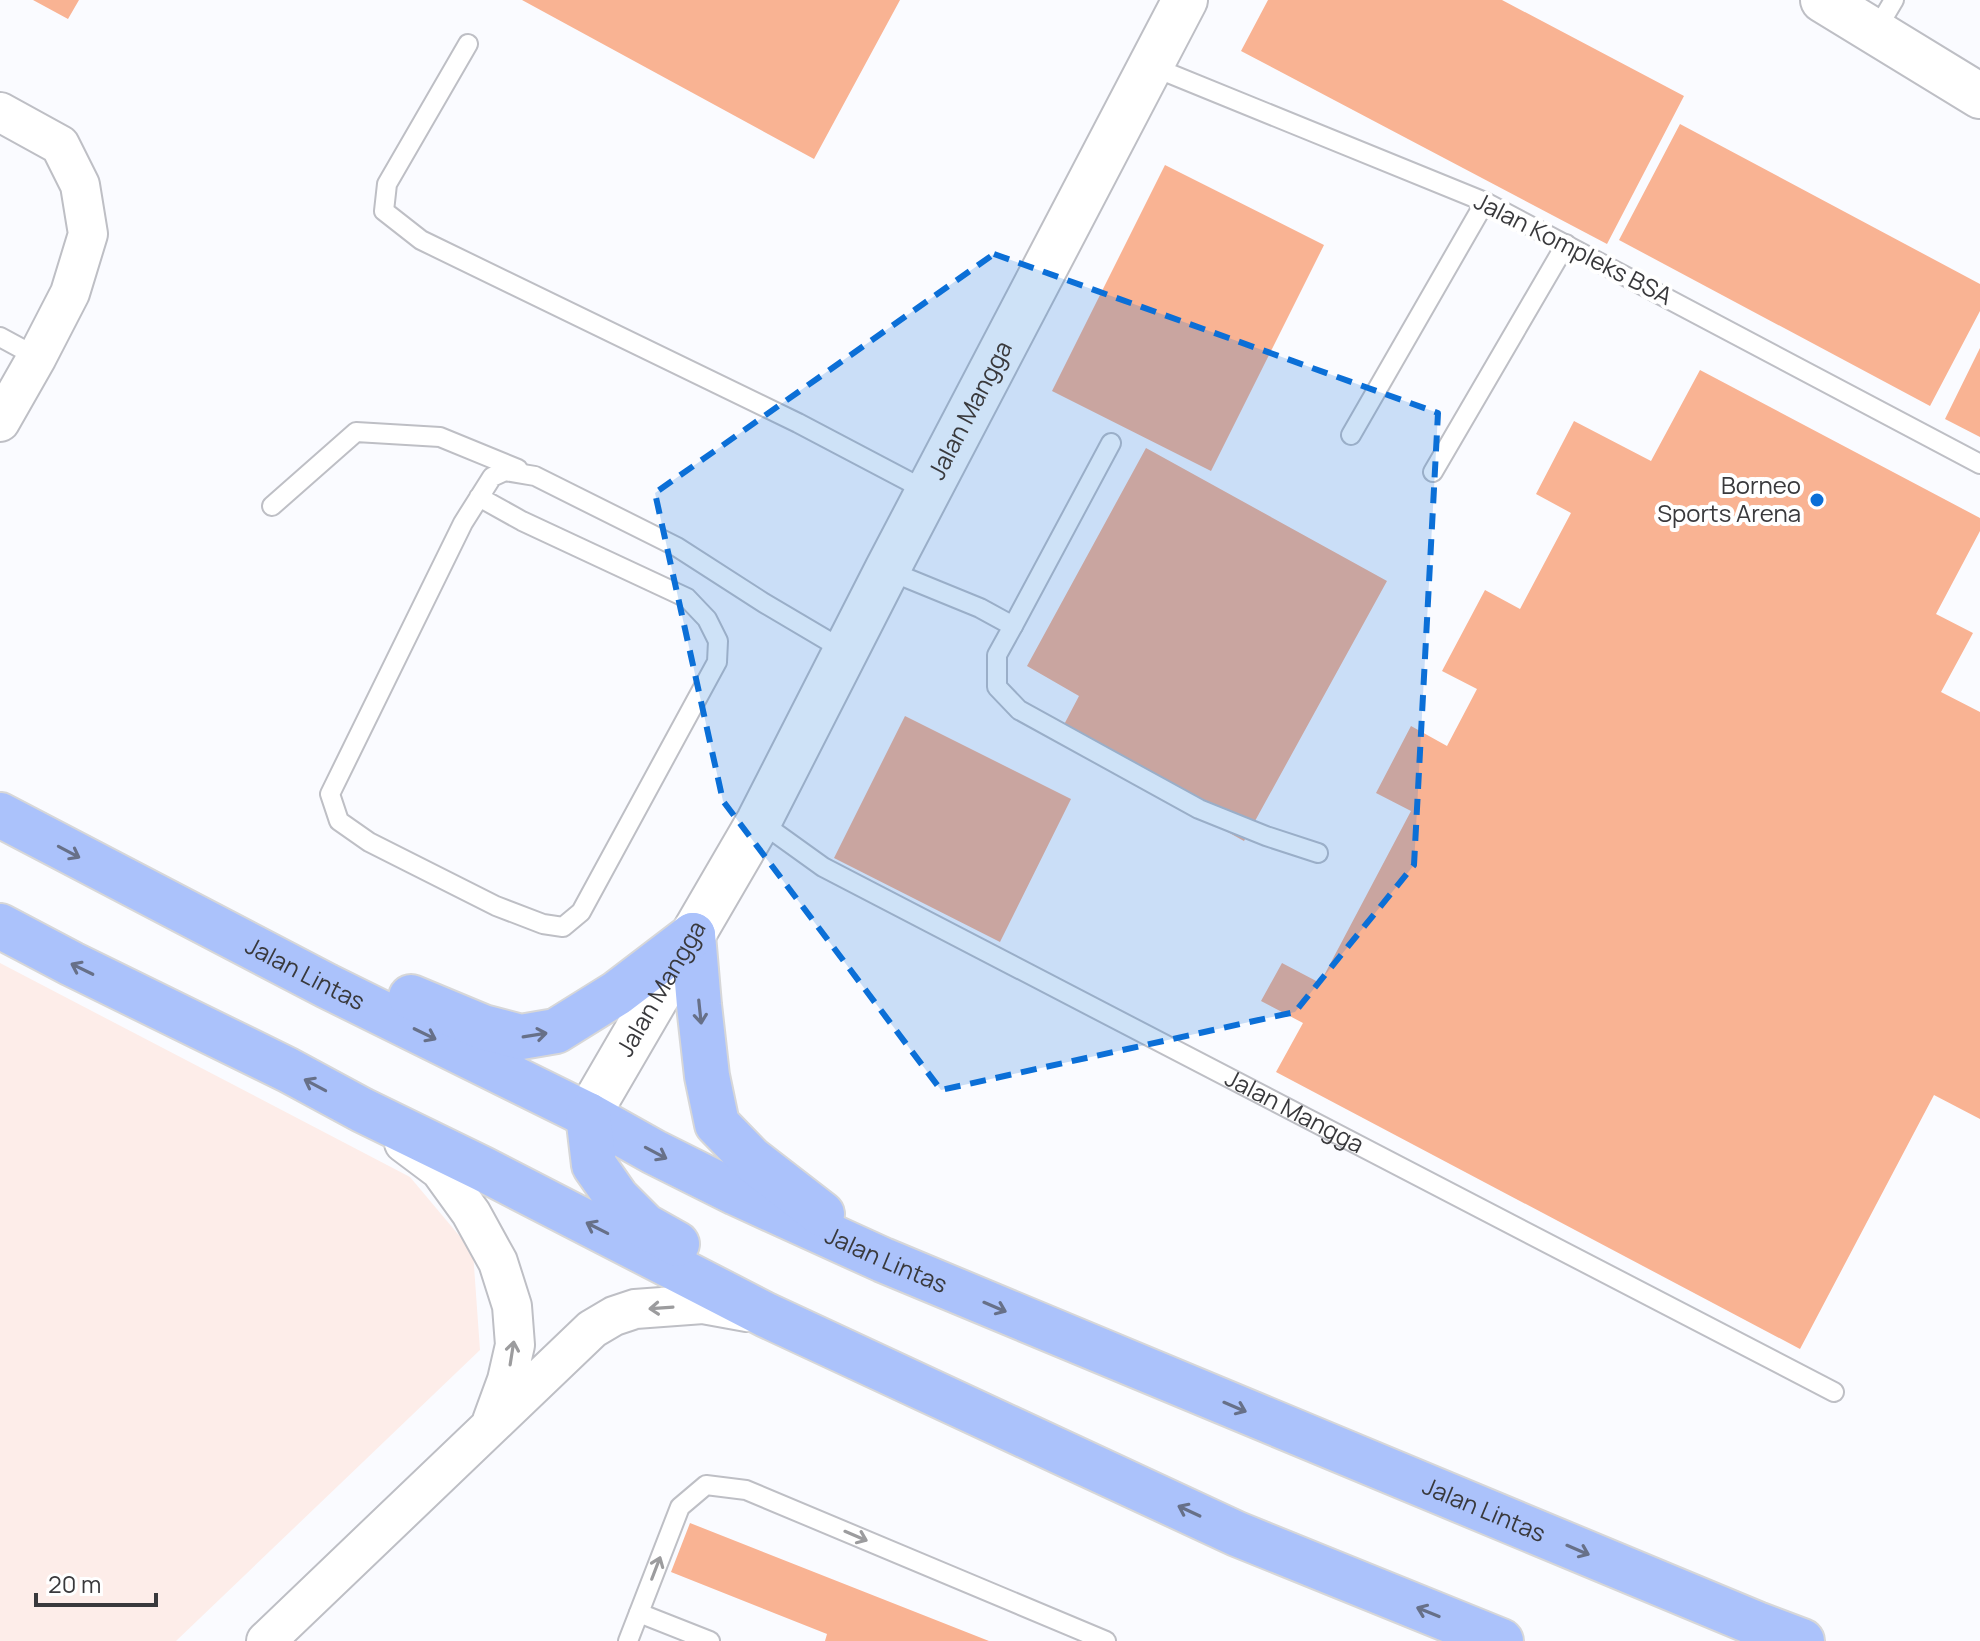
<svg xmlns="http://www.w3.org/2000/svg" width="1980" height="1641" viewBox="0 0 1980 1641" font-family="Manrope,sans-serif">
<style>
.education{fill:#fdede9}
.building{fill:#f9b393}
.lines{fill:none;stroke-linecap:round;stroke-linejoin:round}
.service-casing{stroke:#bebfc5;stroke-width:22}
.minor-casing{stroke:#bebfc5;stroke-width:42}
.tertiary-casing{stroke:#bebfc5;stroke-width:48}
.trunk-casing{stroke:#d7d7d8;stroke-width:48}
.service{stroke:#fff;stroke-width:18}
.minor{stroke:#fff;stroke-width:38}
.tertiary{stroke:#fff;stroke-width:44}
.trunk{stroke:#abc2fb;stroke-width:44}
.oneway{stroke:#677088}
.oneway2{stroke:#9c9c9e}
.marked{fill:#0b6fd7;fill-opacity:0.2;stroke:#0b6fd7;stroke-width:6;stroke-dasharray:16 10;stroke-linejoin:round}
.poi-dot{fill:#0b6fd7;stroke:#fff;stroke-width:3}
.labels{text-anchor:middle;stroke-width:8;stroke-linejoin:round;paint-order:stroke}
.street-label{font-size:24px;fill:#39393c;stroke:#fff}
.poi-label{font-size:24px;fill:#39393c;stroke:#fff;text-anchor:end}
</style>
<rect width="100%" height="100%" fill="#fafbff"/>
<!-- education -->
<path class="education" d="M0,963L410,1177L473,1252L480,1350L176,1641H0Z"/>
<!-- building -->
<path class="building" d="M33,0H79L68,19Z
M522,0H900L814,159Z
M1268,0H1502L1684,96L1607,244L1241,51Z
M1680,124L1980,284V311L1930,406L1619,240Z
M1165,165L1324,245L1211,471L1052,391Z
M1980,348V437L1945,419Z
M1700,370L1980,518V531L1936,614L1973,633L1941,692L1980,712V1119L1934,1095L1800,1349L1276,1072L1303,1023L1261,1001L1282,963L1320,983L1411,811L1376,793L1411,726L1447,746L1477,689L1442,671L1485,590L1520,609L1571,513L1536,494L1574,421L1651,461Z
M1146,448L1387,581L1244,841L1057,738L1079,696L1027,666Z
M905,716L1071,799L1000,942L834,858Z
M690,1523L989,1641H825L827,1634L671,1572Z"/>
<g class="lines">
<!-- service casing -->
<g class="service-casing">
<g id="service">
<path d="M1875,32L1894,0"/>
<path d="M468,44L387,184L384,211L421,240L798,423L929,492"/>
<path d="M1151,66L1485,202L1980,464"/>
<path d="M0,337L37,357"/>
<path d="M1351,435L1485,202"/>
<path d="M1433,472L1566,244"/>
<path d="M479,497L522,521L687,598L707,619L718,641L717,662L581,912L563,927L543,924L496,906L369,842L339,821L330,794L463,523L492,477L505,471L535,476L677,547L764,603L847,652"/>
<path d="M272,506L356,432L440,437L518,469"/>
<path d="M887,570L980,608L1013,626L1111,443"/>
<path d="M1013,626L997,655V687L1019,710L1199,809L1266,836L1318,853"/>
<path id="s1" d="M759,821L823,867L1834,1392"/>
<path d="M639,1613L710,1641"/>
<path d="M628,1641L680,1507L706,1485L746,1490L1106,1641"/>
</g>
</g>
<!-- minor casing -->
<g class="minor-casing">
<path id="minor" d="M0,112L60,145L80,185L88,234L70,293L37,357L0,422
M404,1143L440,1170L471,1213L498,1262L512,1306L515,1345L507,1380L492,1421
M266,1641L592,1329L614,1316L635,1309L703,1304L747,1312"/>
</g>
<!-- tertiary casing -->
<g class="tertiary-casing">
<g id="tertiary">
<path d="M1823,0L1980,96"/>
<path id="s2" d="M588,1115L759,821L887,570L1185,0"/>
</g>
</g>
<!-- trunk casing -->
<g class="trunk-casing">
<g id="trunk">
<path id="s3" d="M0,815L327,986L588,1115L654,1152L736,1193L883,1260L1757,1624L1802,1641"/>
<path d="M0,926L72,964L288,1070L362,1110L483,1169L766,1315L1237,1534L1501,1641"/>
<path d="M693,935L699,1005L707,1076L717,1124L751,1159L822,1214"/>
<path d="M411,997L483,1027L521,1037L556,1031L617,993L693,935"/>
<path d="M588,1115L594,1165L617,1198L645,1226L677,1244"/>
</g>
</g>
<!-- service -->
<use href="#service" class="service"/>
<!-- minor -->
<use href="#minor" class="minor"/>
<!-- tertiary -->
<use href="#tertiary" class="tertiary"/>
<!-- trunk -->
<use href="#trunk" class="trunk"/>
</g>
<!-- one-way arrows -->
<defs><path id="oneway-shaft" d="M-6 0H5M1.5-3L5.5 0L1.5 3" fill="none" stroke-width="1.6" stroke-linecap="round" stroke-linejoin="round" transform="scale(2)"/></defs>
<g class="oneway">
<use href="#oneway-shaft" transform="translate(69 852) rotate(28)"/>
<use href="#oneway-shaft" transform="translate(82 969) rotate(-154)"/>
<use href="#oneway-shaft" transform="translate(700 1012) rotate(84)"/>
<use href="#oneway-shaft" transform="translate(425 1034) rotate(26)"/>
<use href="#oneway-shaft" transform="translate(535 1035) rotate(-9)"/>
<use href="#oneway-shaft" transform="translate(315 1085) rotate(-152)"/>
<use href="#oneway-shaft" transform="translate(656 1153) rotate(28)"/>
<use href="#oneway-shaft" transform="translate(597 1228) rotate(-153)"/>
<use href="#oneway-shaft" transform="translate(995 1307) rotate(23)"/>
<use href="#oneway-shaft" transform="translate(1235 1407) rotate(23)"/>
<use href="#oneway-shaft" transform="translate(1189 1511) rotate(-155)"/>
<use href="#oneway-shaft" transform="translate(1578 1550) rotate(23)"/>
<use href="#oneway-shaft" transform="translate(1428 1612) rotate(-158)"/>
</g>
<g class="oneway2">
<use href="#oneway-shaft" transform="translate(661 1308) rotate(176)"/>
<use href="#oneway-shaft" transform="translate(512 1353) rotate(-81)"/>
<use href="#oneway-shaft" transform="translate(856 1536) rotate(23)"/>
<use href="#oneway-shaft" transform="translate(656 1568) rotate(-69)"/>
</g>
<!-- marked area -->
<path class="marked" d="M994,254L1438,413L1414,865L1295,1012L941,1090L723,801L655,493Z"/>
<!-- markers -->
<circle class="poi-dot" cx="1817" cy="500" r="8"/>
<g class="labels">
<!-- street labels -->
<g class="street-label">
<text transform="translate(1573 249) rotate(27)" y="8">Jalan Kompleks BSA</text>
<text dy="8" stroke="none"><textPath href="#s2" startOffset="802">Jalan Mangga</textPath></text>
<text dy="8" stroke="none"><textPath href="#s3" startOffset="344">Jalan Lintas</textPath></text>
<text dy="8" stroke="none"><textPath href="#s2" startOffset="146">Jalan Mangga</textPath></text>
<text dy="8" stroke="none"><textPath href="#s1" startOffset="610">Jalan Mangga</textPath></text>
<text dy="8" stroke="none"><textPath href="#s3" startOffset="992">Jalan Lintas</textPath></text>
<text dy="8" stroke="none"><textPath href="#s3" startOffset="1640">Jalan Lintas</textPath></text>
</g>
<!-- poi labels -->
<g class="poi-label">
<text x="1801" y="494">Borneo<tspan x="1801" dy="28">Sports Arena</tspan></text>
</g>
</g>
<!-- scale -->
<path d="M36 1593v12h120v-12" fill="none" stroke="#39393c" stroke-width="4"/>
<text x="48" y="1593" font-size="24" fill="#39393c" stroke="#ffffff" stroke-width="6" paint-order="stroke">20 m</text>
</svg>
